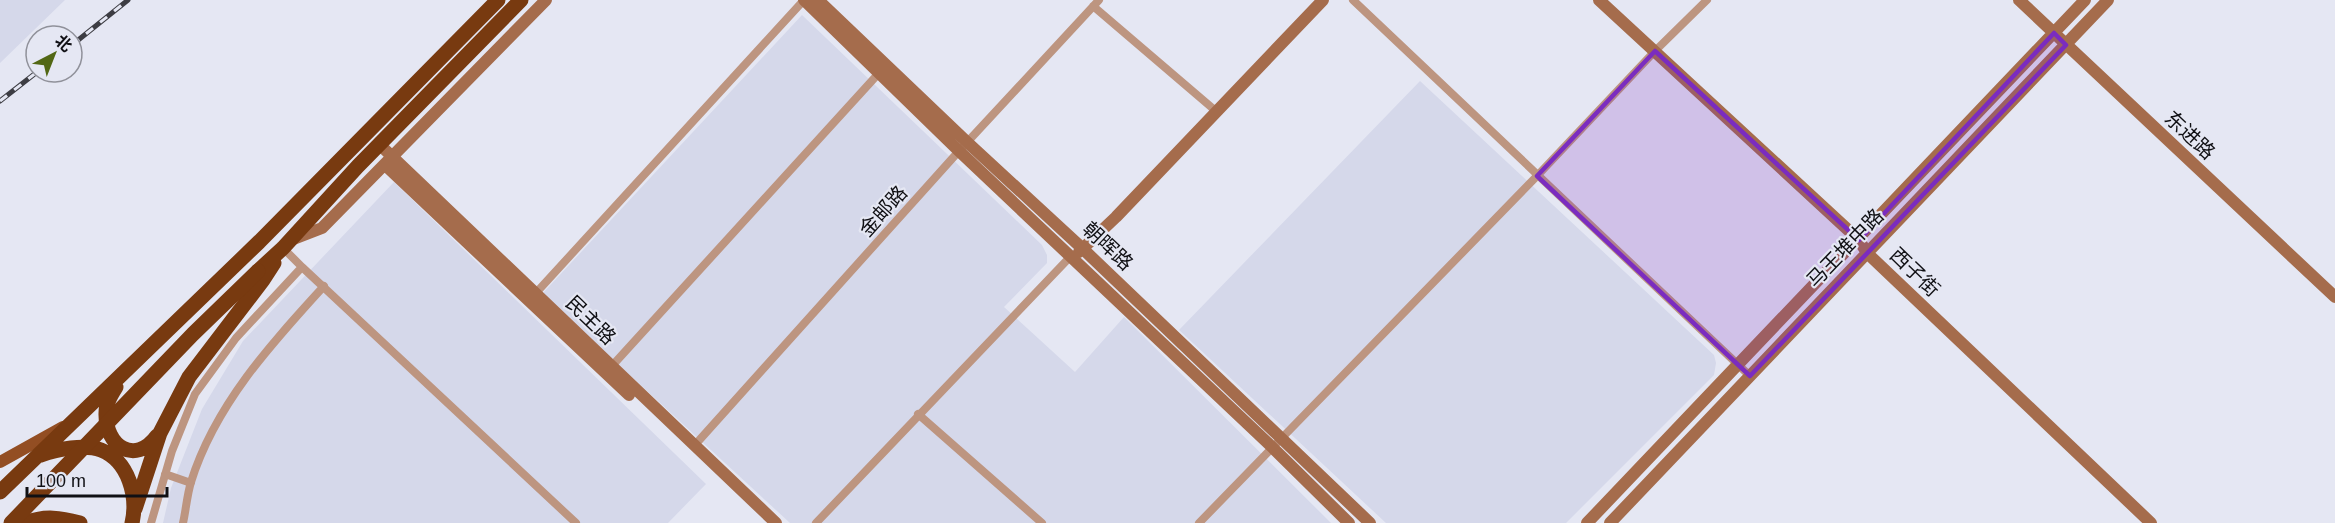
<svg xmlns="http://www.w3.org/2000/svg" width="2335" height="523" viewBox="0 0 2335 523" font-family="Arial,'Noto Sans SC',sans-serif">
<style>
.built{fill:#d5d8ea}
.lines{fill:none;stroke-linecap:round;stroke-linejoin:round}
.street{stroke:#bd9580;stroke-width:8}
.secondary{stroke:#a56c4c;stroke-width:12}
.primary{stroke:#934e23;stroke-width:12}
.highway{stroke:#783a10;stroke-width:15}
.rail-casing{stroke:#3d3d43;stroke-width:5}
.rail{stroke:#e5e7f3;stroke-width:3;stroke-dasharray:9;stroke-linecap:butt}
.highway-bridge{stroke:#783a10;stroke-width:15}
.marked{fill:#7b2cbf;fill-opacity:0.2;stroke:#7b2cbf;stroke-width:4.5;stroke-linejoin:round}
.labels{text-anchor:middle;stroke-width:4.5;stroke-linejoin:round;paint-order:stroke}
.street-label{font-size:20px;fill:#101014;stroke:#e5e7f3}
</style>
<rect width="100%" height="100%" fill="#e5e7f3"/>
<!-- built -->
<path class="built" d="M0,0H65L0,63Z
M802,15L1042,245L1047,255V263L1004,307L1075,372L1124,317L1331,523H790L542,294Z
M1420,81L1714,355L1716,363L1714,375L1566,523H1386L1179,330Z
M394,182L706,484L668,523H163L171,488L202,409L243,341Z"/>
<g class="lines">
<!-- street -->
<path class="street" d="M1353,0L1750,376
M1093,6L1217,112
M302,267L576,523
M535,294L804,0
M611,367L879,73
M918,414L1042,523
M694,446L959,151L1099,0
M165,474L191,483
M151,523L172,451L195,394L236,338L302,267L283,248
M183,523C186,510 187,495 191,482C215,405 271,344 324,286
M816,523L1070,257
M1199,523L1537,176L1655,51L1707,0"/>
<!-- secondary -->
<path class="secondary" d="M804,0L959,151L1272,447L1349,523
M818,0L967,142L1083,249L1370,523
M1599,0L1859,240L1867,253L2151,523
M2019,0L2335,297
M379,144L776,523
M385,165L629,395
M291,240L322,228L546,0
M1079,252L1116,217L1323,0
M1587,523L2085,0
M1610,523L2108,0"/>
<!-- primary -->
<path class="primary" d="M0,462L63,427"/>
<!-- highway -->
<path class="highway" d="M258,271L283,248L358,166L521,0
M116,387C111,395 106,403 106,413C105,446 135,466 157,436
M41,455C57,449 85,444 101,450C129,461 138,497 132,523
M0,492L259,242L498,0
M135,509L160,433L189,377L263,280L274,263
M26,523C45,515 61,518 80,523"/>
<!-- rail casing -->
<g class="rail-casing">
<path id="rail" d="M72,45L128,0
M0,101L37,72"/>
</g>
<!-- rail -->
<use href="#rail" class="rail"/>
<!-- highway-bridge -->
<path class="highway-bridge" d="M11,523L193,334L258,271"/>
</g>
<!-- marked area -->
<path class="marked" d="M2054,33L2066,45L1750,376L1537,176L1655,51L1859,240Z"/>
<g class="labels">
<!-- street labels -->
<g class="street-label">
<text transform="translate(2190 135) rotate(43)" y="7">东进路</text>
<text transform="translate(883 211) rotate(-48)" y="7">金邮路</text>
<text transform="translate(1108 246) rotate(43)" y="7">朝晖路</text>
<text transform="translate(1845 248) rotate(-46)" y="7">马王堆中路</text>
<text transform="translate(1915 272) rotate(44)" y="7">西子街</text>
<text transform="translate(591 320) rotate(44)" y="7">民主路</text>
</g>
</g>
<!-- north arrow -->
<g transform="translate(54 54) rotate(42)"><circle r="28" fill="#e5e7f3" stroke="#90919a" stroke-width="1.5"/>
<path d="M0-4.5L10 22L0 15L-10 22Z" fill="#526714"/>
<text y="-9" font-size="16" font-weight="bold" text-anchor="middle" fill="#101014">北</text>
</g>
<!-- scale -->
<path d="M27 487v9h140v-9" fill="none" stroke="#101014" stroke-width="3"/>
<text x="36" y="487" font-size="18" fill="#101014" stroke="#e5e7f3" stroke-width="4.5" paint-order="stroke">100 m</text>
</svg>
